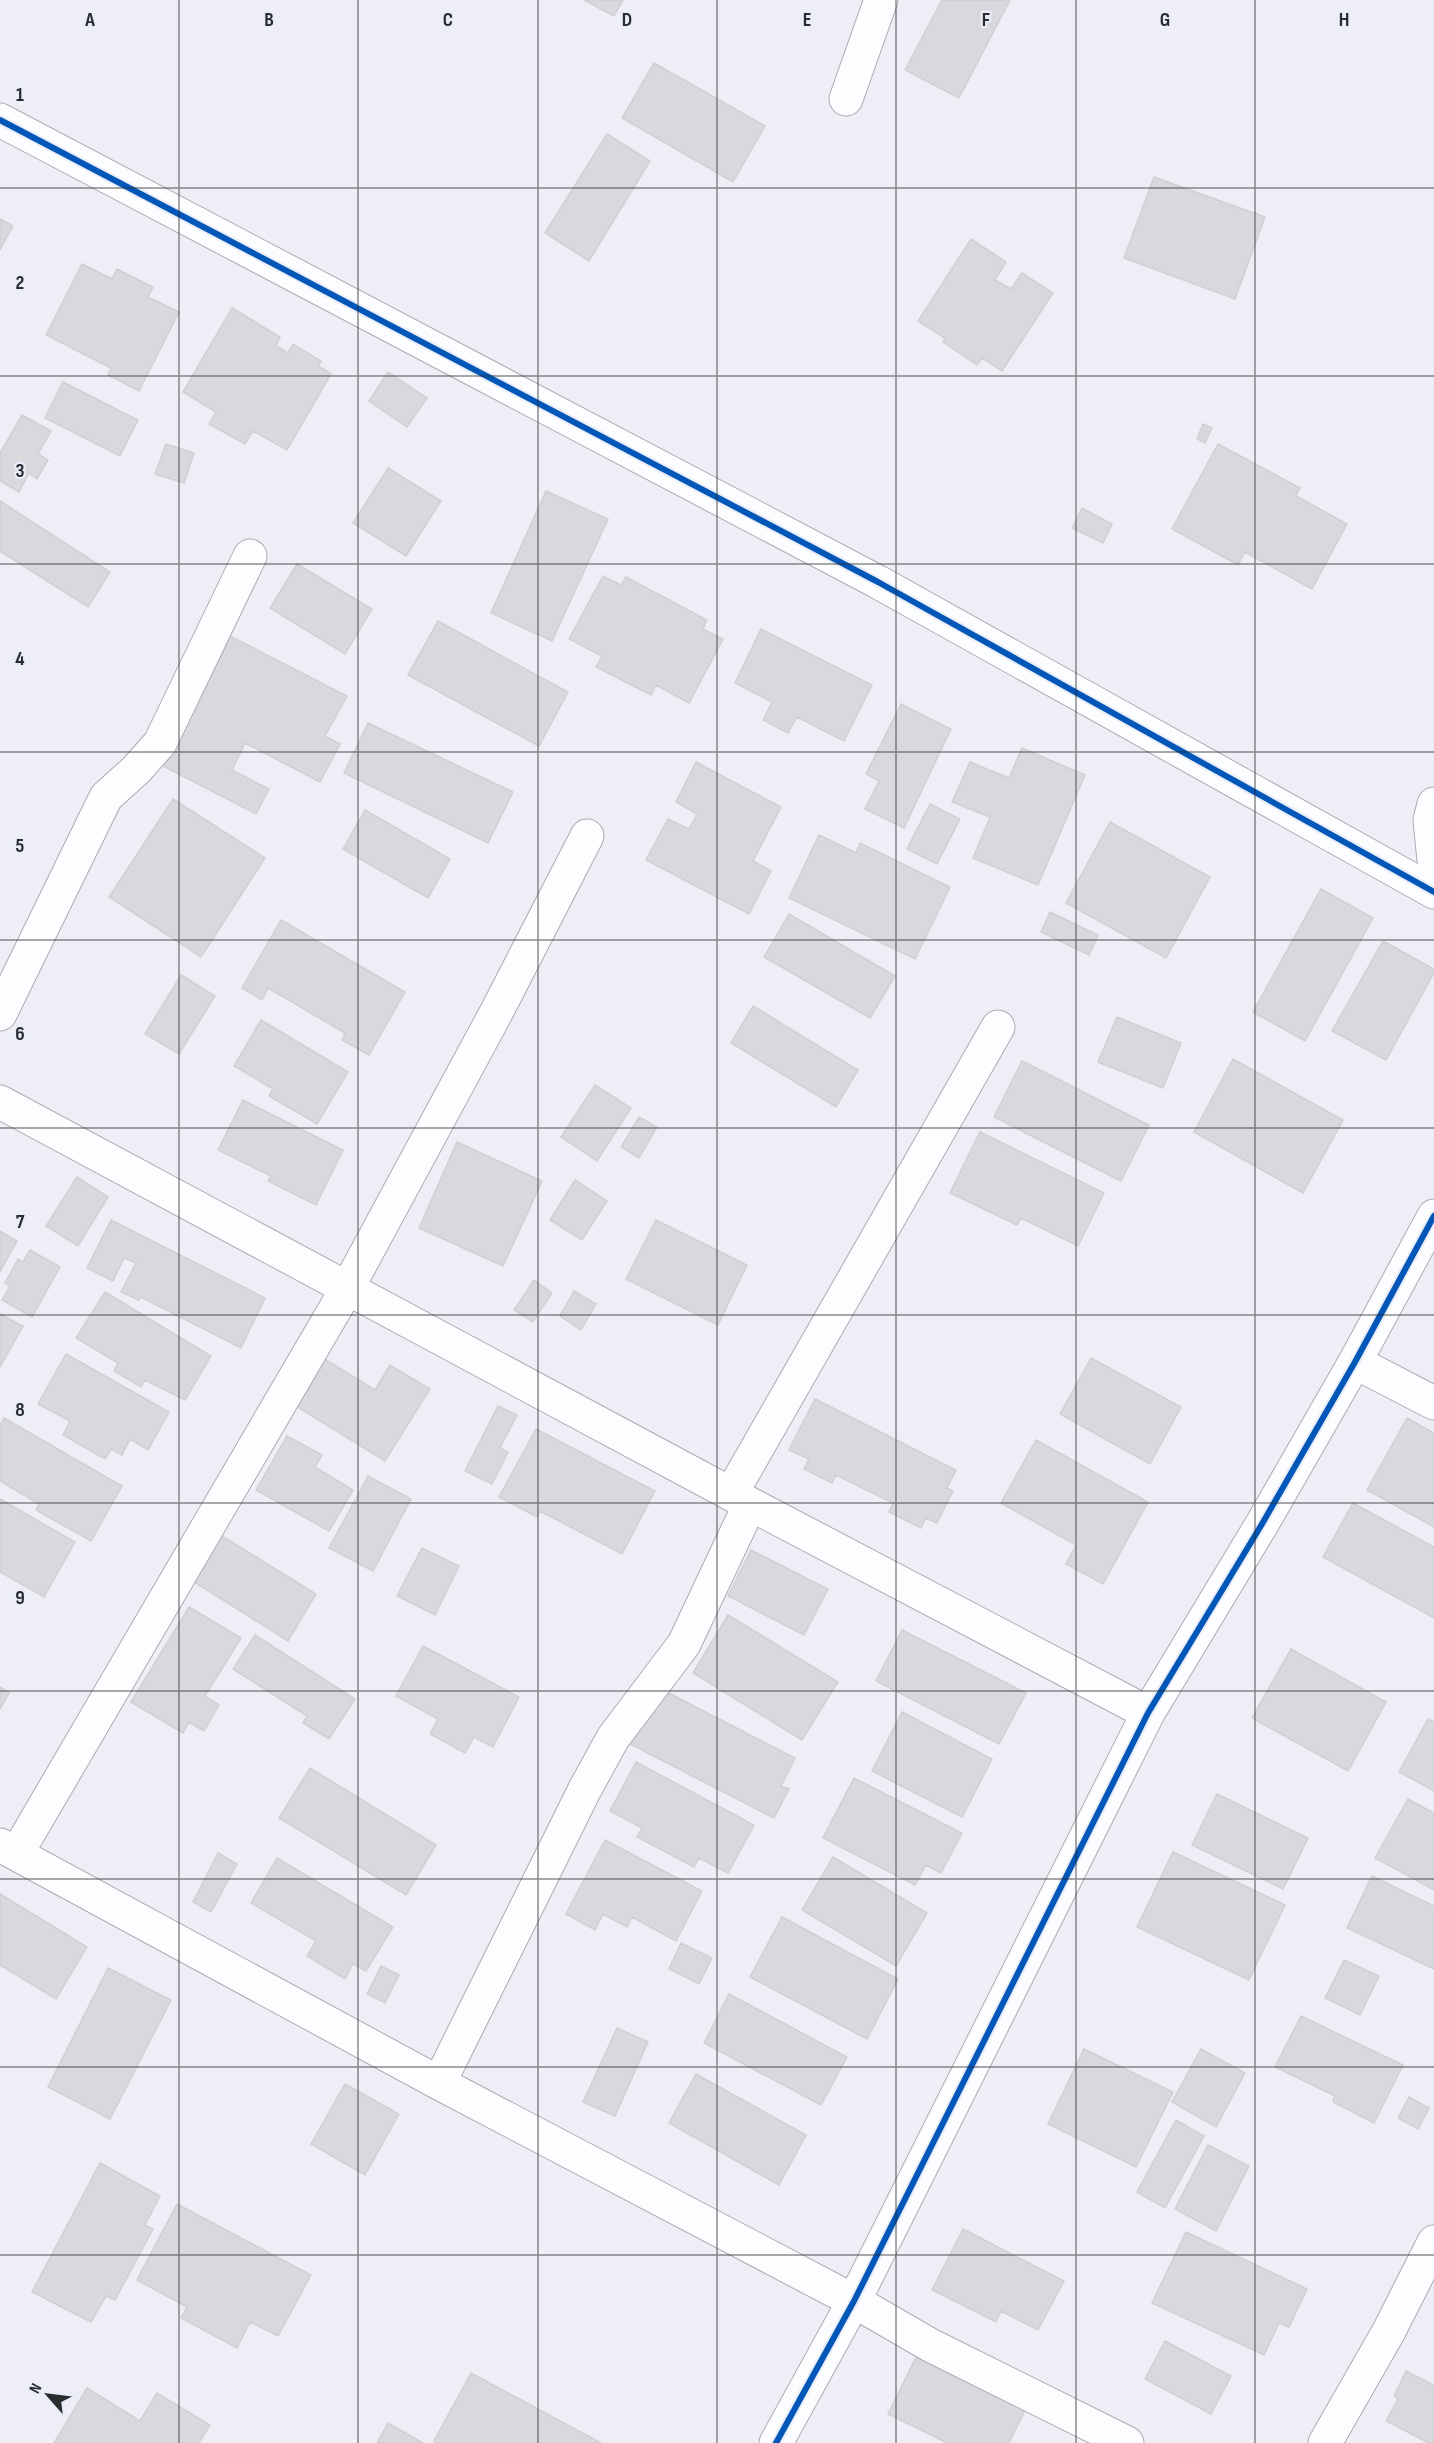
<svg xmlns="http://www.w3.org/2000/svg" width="1434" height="2443" viewBox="0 0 1434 2443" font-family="'Sofia Sans Condensed',sans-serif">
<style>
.building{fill:#d8d8dd;stroke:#d0d0d4;stroke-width:1.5}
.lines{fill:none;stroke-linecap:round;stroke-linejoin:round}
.street-casing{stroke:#abacb2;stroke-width:35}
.street{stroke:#fcfdfe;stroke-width:33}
.cycleway-casing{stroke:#eaedf9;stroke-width:10}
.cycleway{stroke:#0057b8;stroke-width:6}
.grid{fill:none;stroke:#2b2c30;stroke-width:1.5;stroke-opacity:0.55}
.grid-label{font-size:20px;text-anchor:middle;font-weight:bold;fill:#2b2c30;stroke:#eaedf9;stroke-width:4.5;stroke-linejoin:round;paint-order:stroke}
</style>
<rect width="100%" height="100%" fill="#eeeff6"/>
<!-- building -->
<path class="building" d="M584,0H623L614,16Z
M942,0H1010L959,98L905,70Z
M654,63L765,126L733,182L622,118Z
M607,134L650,161L589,261L545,233Z
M1154,177L1265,217L1235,299L1124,258Z
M0,219L13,226L0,250Z
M971,239L1006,262L995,280L1011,289L1022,273L1053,293L1002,371L982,358L977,365L943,342L945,338L918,321Z
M82,264L112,279L117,269L153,287L148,297L179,312L139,391L108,375L111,368L46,335Z
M232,308L280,337L276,346L288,353L293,344L321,361L318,366L331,374L287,450L253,431L245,444L209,424L216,412L183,392Z
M388,372L427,398L407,427L369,401Z
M63,382L138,420L120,456L45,418Z
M22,415L51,431L38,454L48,460L37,479L29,473L19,492L0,481V453Z
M1203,424L1212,428L1205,443L1197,439Z
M166,444L194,453L184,483L155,474Z
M1218,444L1300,488L1296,496L1347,524L1312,589L1245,552L1238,565L1172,529Z
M388,468L441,501L406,556L353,523Z
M546,491L608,519L552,641L491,613Z
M0,501L110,572L88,607L0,551Z
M1082,508L1112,524L1103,543L1072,528Z
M297,564L372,609L345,654L270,608Z
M603,576L621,585L626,577L707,620L703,629L723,639L689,703L656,685L651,695L596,667L602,656L569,639Z
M438,621L568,692L539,746L408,675Z
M761,629L872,685L844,741L797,717L788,733L763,720L772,702L735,683Z
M228,635L347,696L325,736L340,744L320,782L245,743L232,770L269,789L256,814L161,765Z
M901,704L951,729L904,828L865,809L879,781L866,774Z
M368,723L513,792L488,843L344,773Z
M1022,748L1085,775L1038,885L973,858L990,817L952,802L970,762L1009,778Z
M696,762L781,807L753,861L771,871L749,914L646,860L668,819L689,829L697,814L676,802Z
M173,799L265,858L201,957L109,897Z
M930,804L960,819L937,864L907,849Z
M365,810L450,859L428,898L343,849Z
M1110,822L1210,877L1166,958L1066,903Z
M819,835L856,853L860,843L950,887L915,959L789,898Z
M1321,889L1373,918L1305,1041L1253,1012Z
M1050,912L1098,935L1089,955L1041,932Z
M789,914L895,976L870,1018L764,957Z
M281,920L405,992L369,1055L342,1040L345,1033L268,988L262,1000L242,988Z
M1383,941L1434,969V973L1386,1060L1332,1031Z
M181,975L215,996L179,1054L145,1034Z
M753,1006L858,1070L836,1107L731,1043Z
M1117,1017L1181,1043L1163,1088L1098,1062Z
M261,1020L348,1072L317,1124L269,1096L273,1089L234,1066Z
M1233,1059L1343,1120L1303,1193L1194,1132Z
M1022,1061L1149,1125L1121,1181L994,1117Z
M595,1085L631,1108L597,1161L561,1137Z
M243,1100L343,1150L316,1205L268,1181L271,1176L218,1150Z
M639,1117L657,1127L639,1158L621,1147Z
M980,1132L1104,1193L1078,1246L1021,1218L1017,1225L950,1193Z
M457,1142L542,1181L503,1266L419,1228Z
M77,1177L108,1197L78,1246L46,1226Z
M575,1180L607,1201L582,1240L550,1220Z
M111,1220L265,1298L241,1348L141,1297L139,1300L121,1292L136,1263L124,1258L113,1281L87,1268Z
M656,1220L747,1265L718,1325L626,1279Z
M0,1231L17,1241L0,1272Z
M30,1250L60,1267L32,1317L2,1300L10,1286L5,1283L18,1259L23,1262Z
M534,1280L552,1293L533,1322L514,1310Z
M574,1291L596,1304L581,1330L560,1316Z
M105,1292L211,1356L185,1400L145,1380L141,1387L114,1371L118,1363L76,1338Z
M0,1314L23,1326L0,1367Z
M66,1354L169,1412L148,1450L130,1439L122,1455L111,1449L105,1459L63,1435L70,1421L38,1404Z
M323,1358L375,1390L390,1365L430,1389L385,1461L294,1405Z
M1091,1358L1181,1407L1150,1464L1060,1414Z
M815,1399L956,1470L947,1488L953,1491L937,1523L926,1518L921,1528L889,1512L893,1503L836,1475L832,1483L804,1469L809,1459L789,1450Z
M498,1406L517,1415L500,1448L508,1452L492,1484L465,1471Z
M4,1418L122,1486L91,1541L36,1510L39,1504L0,1481V1425Z
M1407,1418L1434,1433V1527L1367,1490Z
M536,1429L655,1491L622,1554L540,1511L537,1517L499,1497Z
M287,1436L322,1455L315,1467L353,1490L329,1531L256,1490Z
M1036,1440L1148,1502L1103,1584L1066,1564L1076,1545L1001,1503Z
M368,1476L411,1499L373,1571L329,1548Z
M0,1499L75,1542L44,1597L0,1572Z
M1353,1503L1434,1547V1618L1323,1557Z
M219,1534L316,1594L288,1641L191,1580Z
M422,1548L459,1566L435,1615L397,1596Z
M751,1550L828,1589L804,1635L728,1596Z
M189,1607L241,1638L205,1696L219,1705L204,1731L189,1722L183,1733L131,1702Z
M728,1615L838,1682L802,1740L693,1673Z
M902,1630L1026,1693L999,1744L876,1681Z
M255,1635L355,1699L329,1739L303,1723L307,1716L233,1669Z
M423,1646L519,1697L493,1747L474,1737L465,1753L430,1734L438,1719L396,1696Z
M1291,1649L1386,1702L1348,1771L1252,1718Z
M0,1687L9,1693L0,1709Z
M657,1687L795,1758L781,1786L789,1789L774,1818L628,1743Z
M902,1712L992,1759L962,1817L872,1771Z
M1428,1719L1434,1722V1791L1399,1772Z
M636,1762L754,1825L728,1873L699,1858L694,1867L637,1837L642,1828L610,1811Z
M310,1768L436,1845L406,1895L279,1818Z
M854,1778L962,1833L941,1873L926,1865L915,1885L823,1838Z
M1217,1794L1308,1838L1283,1889L1192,1845Z
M1408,1799L1434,1813V1890L1375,1858Z
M605,1840L702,1891L676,1941L632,1917L627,1927L603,1914L595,1930L566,1914Z
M1173,1852L1285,1905L1249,1980L1137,1927Z
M218,1853L237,1864L211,1912L193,1902Z
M833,1857L927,1913L896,1966L802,1910Z
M277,1858L393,1927L366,1971L353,1964L345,1979L307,1956L316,1941L251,1903Z
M1372,1876L1434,1906V1969L1347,1928Z
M0,1894L87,1947L56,1999L0,1965Z
M782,1917L898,1979L867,2039L750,1977Z
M681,1943L712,1958L699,1984L669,1969Z
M1344,1960L1379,1976L1360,2015L1325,1998Z
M381,1966L399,1975L385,2003L367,1994Z
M108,1968L171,2000L110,2119L48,2087Z
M729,1994L847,2057L821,2105L704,2043Z
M1301,2016L1403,2065L1374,2123L1333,2102L1335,2096L1275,2067Z
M617,2028L648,2042L615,2116L583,2102Z
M1084,2049L1173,2092L1136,2167L1048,2124Z
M1201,2049L1245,2073L1216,2127L1172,2102Z
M696,2074L806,2135L779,2185L669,2123Z
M345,2084L399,2114L365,2175L311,2144Z
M1409,2097L1429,2108L1418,2129L1398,2118Z
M1176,2120L1204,2136L1165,2208L1137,2192Z
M1208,2145L1249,2166L1216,2231L1175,2209Z
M100,2163L160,2196L145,2225L153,2229L115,2300L106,2296L91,2322L32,2292Z
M177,2204L311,2275L278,2336L250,2322L237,2348L181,2318L187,2307L137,2280Z
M963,2229L1064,2281L1038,2330L1001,2311L996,2322L932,2290Z
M1186,2232L1307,2289L1289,2327L1279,2323L1264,2355L1152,2303Z
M1165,2341L1231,2376L1211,2414L1145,2379Z
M916,2357L1025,2410L1009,2443H947L888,2414Z
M1406,2371L1434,2385V2443H1429L1386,2421L1398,2399L1394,2396Z
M471,2373L601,2443H437L434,2441Z
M87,2388L140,2421L157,2393L210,2425L199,2443H54Z
M388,2423L423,2443H377Z"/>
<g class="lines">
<!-- street casing -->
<g class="street-casing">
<path id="street" d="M846,99L881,0
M0,120L878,582L1434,892
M1434,804L1430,820L1434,860
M0,1014L106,797L136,770L160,743L250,556
M0,1102L731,1494L1148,1713
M1355,1362L1434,1403
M731,1494L998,1027
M0,1845L439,2083L854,2301L930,2345L1127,2443
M17,1853L348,1287L497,1011L587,836
M439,2083L585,1789L613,1738L684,1644L750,1504
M776,2443L854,2301L1148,1713L1262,1524L1355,1362L1434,1216
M1325,2443L1389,2331L1434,2242"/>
</g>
<!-- street -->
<use href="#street" class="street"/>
<!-- cycleway casing -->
<g class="cycleway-casing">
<path id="cycleway" d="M0,120L878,582L1434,892
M776,2443L854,2301L1148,1713L1262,1524L1355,1362L1434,1216"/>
</g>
<!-- cycleway -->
<use href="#cycleway" class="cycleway"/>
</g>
<!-- grid -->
<path class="grid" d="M179,0V2443M358,0V2443M538,0V2443M717,0V2443M896,0V2443M1076,0V2443M1255,0V2443M0,188H1434M0,376H1434M0,564H1434M0,752H1434M0,940H1434M0,1128H1434M0,1315H1434M0,1503H1434M0,1691H1434M0,1879H1434M0,2067H1434M0,2255H1434"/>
<g class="grid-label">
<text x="90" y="26">A</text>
<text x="269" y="26">B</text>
<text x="448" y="26">C</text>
<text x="627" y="26">D</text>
<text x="807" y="26">E</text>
<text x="986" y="26">F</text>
<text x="1165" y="26">G</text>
<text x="1344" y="26">H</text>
<text x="20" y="101">1</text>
<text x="20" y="289">2</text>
<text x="20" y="477">3</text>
<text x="20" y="665">4</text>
<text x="20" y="852">5</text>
<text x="20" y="1040">6</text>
<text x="20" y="1228">7</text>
<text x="20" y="1416">8</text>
<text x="20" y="1604">9</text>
</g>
<!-- north arrow -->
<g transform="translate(48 2395) rotate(298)" stroke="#eaedf9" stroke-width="4.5" paint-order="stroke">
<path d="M0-4.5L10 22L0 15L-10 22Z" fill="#2b2c30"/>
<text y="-9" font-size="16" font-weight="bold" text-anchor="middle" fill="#2b2c30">N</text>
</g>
</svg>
